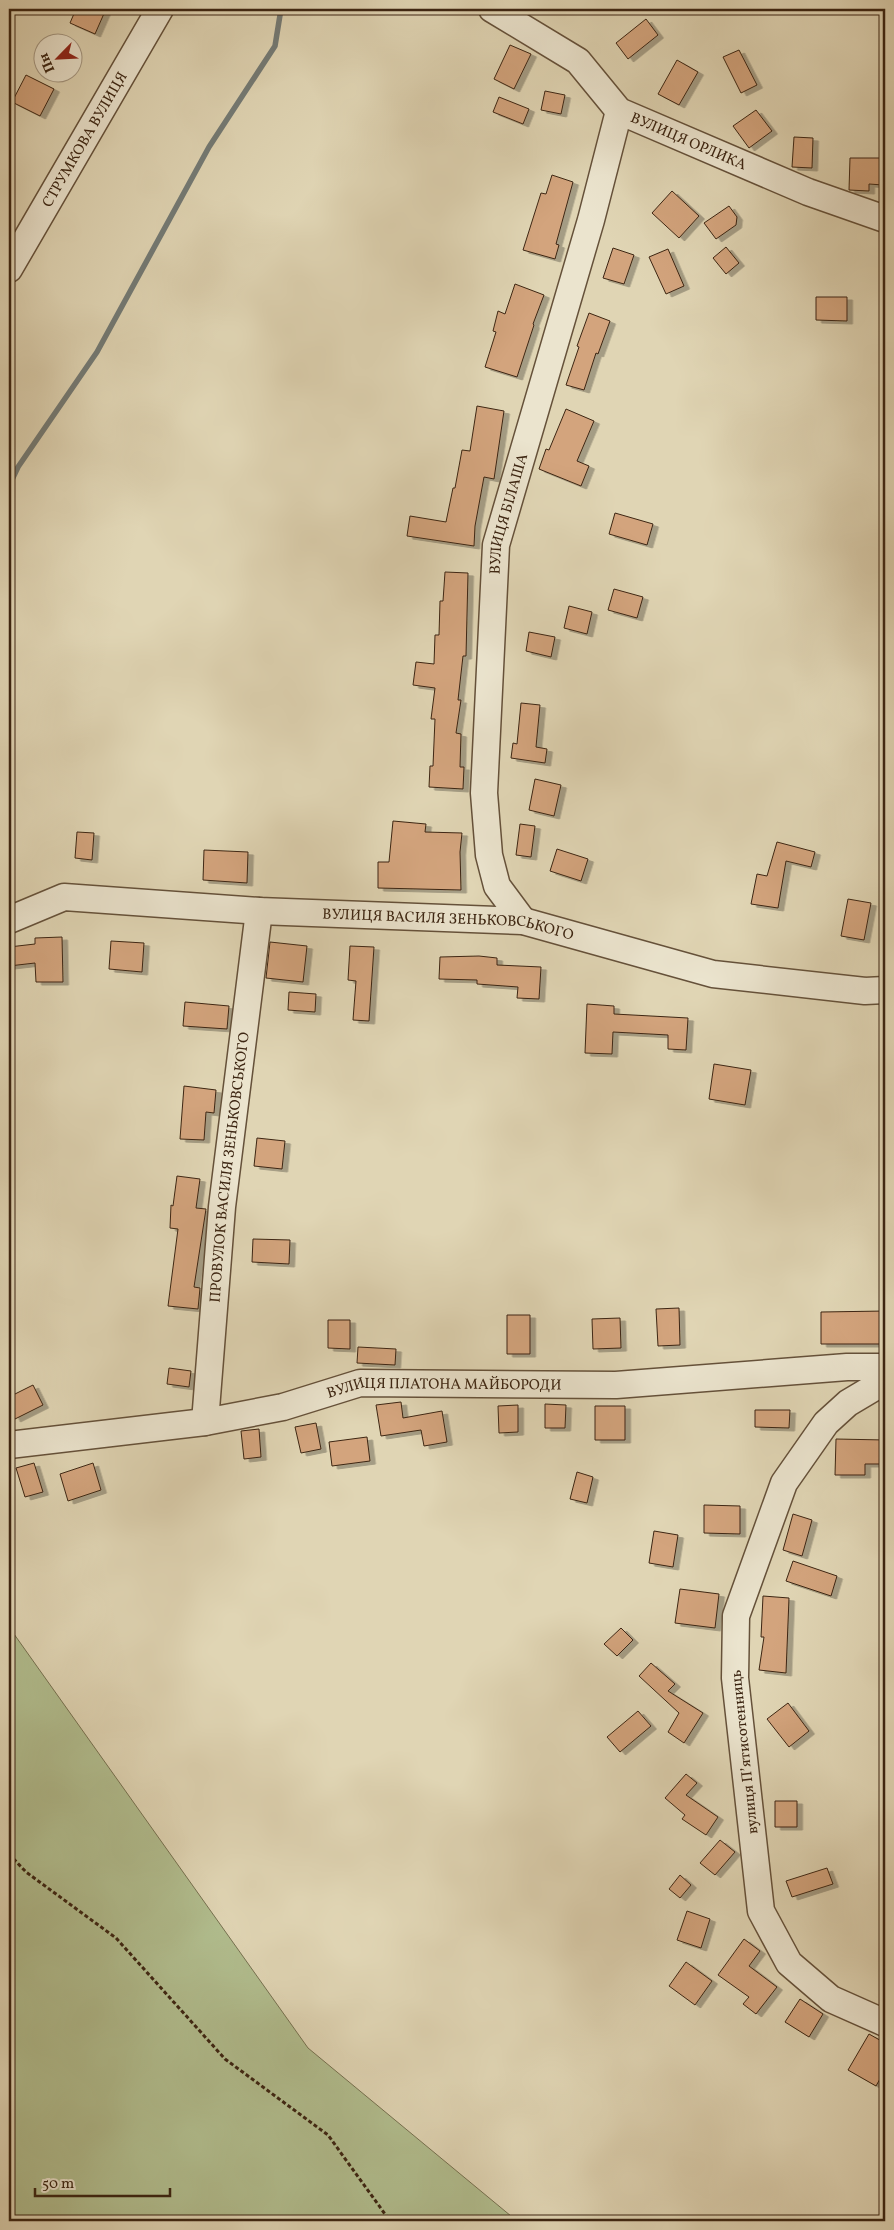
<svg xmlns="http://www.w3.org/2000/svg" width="894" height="2230" viewBox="0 0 894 2230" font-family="Vollkorn,serif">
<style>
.green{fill:#b1bd8e;stroke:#767150}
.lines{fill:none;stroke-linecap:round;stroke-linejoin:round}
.stream{stroke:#747b76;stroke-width:5.5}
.building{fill:#d3a47d;stroke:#3c2512;filter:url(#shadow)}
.minor-casing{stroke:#65513a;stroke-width:29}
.path{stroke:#3c2512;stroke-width:3;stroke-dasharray:4 2.5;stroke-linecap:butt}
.minor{stroke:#ebe4ce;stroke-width:26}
.labels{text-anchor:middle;stroke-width:4;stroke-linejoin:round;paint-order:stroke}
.street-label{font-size:15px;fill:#3c2512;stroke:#ebe4ce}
</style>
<defs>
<filter id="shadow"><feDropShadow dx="5.5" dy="3" stdDeviation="0" flood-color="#0004"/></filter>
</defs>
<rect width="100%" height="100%" fill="#e0d5b4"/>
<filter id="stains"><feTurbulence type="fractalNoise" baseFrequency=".004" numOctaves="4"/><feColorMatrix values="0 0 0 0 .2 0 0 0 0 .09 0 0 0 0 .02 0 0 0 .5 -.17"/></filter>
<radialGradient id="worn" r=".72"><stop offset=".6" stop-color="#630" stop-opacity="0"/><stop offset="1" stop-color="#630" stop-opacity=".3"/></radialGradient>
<!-- green -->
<path class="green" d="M9,1627L308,2048L517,2221H9Z"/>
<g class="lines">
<!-- stream -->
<path class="stream" d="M9,486L18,467L97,352L209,147L275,46L281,9"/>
</g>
<!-- building -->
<path class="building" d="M76,9H106L95,34L70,23Z
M646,19L658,35L628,59L616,43Z
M510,45L531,54L514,89L494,79Z
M739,50L757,85L741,93L723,57Z
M677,60L698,72L679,105L658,94Z
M26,75L54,89L40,116L12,102Z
M545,91L565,95L561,114L541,110Z
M499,97L529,109L523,124L493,112Z
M756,110L772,131L749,148L733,126Z
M794,137L813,138L812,168L792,167Z
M850,158H883V185L869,184V191L849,190Z
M552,175L573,182L556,244L559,245L555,259L523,250L541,193L546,194Z
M672,191L699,216L679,238L652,213Z
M729,206L737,217L736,225L716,239L704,223Z
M726,247L739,263L726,274L713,258Z
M613,248L634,255L624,284L603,278Z
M668,249L684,286L666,294L649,257Z
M515,284L544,295L533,324L534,325L517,377L485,367L496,332L493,331L498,311L505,314Z
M816,297H847V321L816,320Z
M589,313L610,321L598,354L596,353L584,390L566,385L579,347L577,346Z
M477,406L504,411L494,479L484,477L475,526L474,546L407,536L410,516L446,522L453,488H455L462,450L470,451Z
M566,409L594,421L577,461L589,466L581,486L539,469L546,449L549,450Z
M615,513L653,524L647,545L609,534Z
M445,572L468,573L466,656H463L458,700H461L456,733L461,734L460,767H464L463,789L429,787L430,766H433L435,719H431L435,688L413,685L416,662L434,664L435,635H439L440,601H443Z
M614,589L643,597L637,618L608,610Z
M569,606L592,612L587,634L564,628Z
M529,632L555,637L551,657L526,651Z
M521,703L540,705L536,747L547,749L545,763L511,758L513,743L517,744Z
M535,779L561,785L554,816L529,810Z
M393,821L426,824L425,832L462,833L460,852L461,890L378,888V862H389Z
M520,824L535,826L531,857L516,855Z
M77,832L94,833L92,860L75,858Z
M777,842L815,852L811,867L786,861L778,908L751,904L757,874L767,876Z
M557,849L588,859L581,881L550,871Z
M204,850L248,852L247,883L203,880Z
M848,899L871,903L864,940L841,936Z
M62,937L63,982H36L35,963L9,966V947L35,944V938Z
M111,941L144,943L142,972L109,969Z
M270,942L307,946L303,982L266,978Z
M350,946L374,947L369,1021L353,1020L356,981L348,980Z
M479,956L497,958V965L541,967L539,999L517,998L518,987L477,984V980L439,979L440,957Z
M289,992L316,994L315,1012L288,1010Z
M185,1002L229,1006L227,1029L183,1026Z
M587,1004L614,1006V1014L688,1018L686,1050L668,1049V1035L613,1032L612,1054L585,1053Z
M714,1064L751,1070L745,1105L709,1099Z
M184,1086L216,1090L214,1113L206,1112L204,1140L180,1139Z
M257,1138L285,1141L282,1169L254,1166Z
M177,1176L200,1179L196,1208L206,1209L194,1287L200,1288L198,1309L168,1306L178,1229L170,1228L171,1205L173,1206Z
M253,1239L290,1240L289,1264L252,1262Z
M679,1308L680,1345L658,1346L656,1309Z
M885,1311V1344H821V1312Z
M507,1315H530V1354H507Z
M620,1318L621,1348L593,1349L592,1319Z
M328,1320H350V1349L328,1348Z
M358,1347L396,1349L395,1365L357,1363Z
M169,1368L191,1371L189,1387L167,1384Z
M33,1385L43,1405L15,1419L9,1406V1397Z
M401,1402L403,1418L442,1411L447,1442L424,1446L421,1430L381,1436L376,1405Z
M545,1404L566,1405L565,1428H545Z
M518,1405V1432L499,1433L498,1406Z
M595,1406H625V1440H595Z
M755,1410H790L789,1428L755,1427Z
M316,1423L321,1449L301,1453L295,1427Z
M259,1429L261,1457L244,1459L241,1431Z
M367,1437L370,1461L332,1466L329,1442Z
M836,1439L885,1440V1464H865V1475H835Z
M34,1463L43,1492L25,1497L16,1468Z
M93,1463L101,1490L68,1501L60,1474Z
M577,1472L593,1477L587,1503L570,1499Z
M704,1505L740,1506V1534L704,1533Z
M793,1514L812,1520L802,1556L783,1550Z
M654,1531L678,1535L673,1567L649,1563Z
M793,1561L837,1576L831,1596L786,1581Z
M680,1589L719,1594L715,1628L675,1623Z
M763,1596L789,1598L786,1673L759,1670L764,1637H761Z
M621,1628L633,1640L617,1656L604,1644Z
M651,1663L675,1684L668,1691L703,1713L684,1743L668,1732L679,1713L639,1676Z
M788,1703L809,1731L789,1747L767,1719Z
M638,1711L651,1726L620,1752L607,1737Z
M686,1774L697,1783L686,1795L718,1817L706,1835L682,1819L685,1815L665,1798Z
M775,1801H797V1827H775Z
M720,1840L735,1852L715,1875L700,1863Z
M827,1868L833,1884L792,1897L786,1881Z
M680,1875L691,1885L680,1898L669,1889Z
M687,1911L710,1919L701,1948L677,1940Z
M744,1939L760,1951L749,1966L777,1987L756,2014L743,2004L749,1997L718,1975Z
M686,1962L712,1981L695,2005L669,1986Z
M800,1999L823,2014L809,2037L785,2022Z
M869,2034L885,2043V2070L876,2086L848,2070Z"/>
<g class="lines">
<!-- minor casing -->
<g class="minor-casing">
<g id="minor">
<path id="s1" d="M492,9L578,61L619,111L808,192L885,219"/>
<path id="s2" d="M9,269L160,9"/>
<path id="s3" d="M9,920L64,897L259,911L523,921L713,974L865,991L885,990"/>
<path id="s4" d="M523,921L497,886L489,855L484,793L496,545L591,220L619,111"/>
<path d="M885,1381L848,1403L826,1423L784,1483L736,1616L735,1678L761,1911L789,1963L831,1999L885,2023"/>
<path id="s5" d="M205,1422L222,1207L259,911"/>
<path id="s6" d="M9,1445L205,1422L283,1407L360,1383L616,1385L847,1367H885"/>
</g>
</g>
<!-- path -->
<path class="path" d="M9,1854L26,1872L116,1938L225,2059L328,2135L390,2221"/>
<!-- minor -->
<use href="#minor" class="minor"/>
</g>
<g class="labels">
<!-- street labels -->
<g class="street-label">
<text dy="5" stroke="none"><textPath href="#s2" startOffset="150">СТРУМКОВА ВУЛИЦЯ</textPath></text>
<text dy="5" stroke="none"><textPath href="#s1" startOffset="241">ВУЛИЦЯ ОРЛИКА</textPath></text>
<text dy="5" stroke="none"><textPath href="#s4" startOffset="419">ВУЛИЦЯ БІЛАША</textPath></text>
<text dy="5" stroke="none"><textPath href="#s3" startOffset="445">ВУЛИЦЯ ВАСИЛЯ ЗЕНЬКОВСЬКОГО</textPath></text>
<text dy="5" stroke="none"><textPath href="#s5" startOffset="256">ПРОВУЛОК ВАСИЛЯ ЗЕНЬКОВСЬКОГО</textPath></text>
<text dy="5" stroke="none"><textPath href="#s6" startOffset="441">ВУЛИЦЯ ПЛАТОНА МАЙБОРОДИ</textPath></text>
<text transform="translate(744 1752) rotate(-96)" y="5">вулиця Пʼятисотенниць</text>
</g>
</g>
<!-- margin -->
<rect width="894" height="2230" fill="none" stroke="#e0d5b4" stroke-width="30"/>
<rect x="10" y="10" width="874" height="2210" fill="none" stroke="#3c2512" stroke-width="2.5"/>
<rect x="15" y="15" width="864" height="2200" fill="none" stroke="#3c2512"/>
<!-- north arrow -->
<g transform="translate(58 58) rotate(246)"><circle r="24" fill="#ebe4ce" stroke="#a59883"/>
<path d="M0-4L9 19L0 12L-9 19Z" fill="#8f2418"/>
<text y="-8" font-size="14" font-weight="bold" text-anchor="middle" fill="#3c2512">Пн</text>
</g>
<!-- scale -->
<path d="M35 2188v8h135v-8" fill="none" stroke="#3c2512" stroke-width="2.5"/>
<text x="42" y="2188" font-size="15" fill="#3c2512" stroke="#ebe4ce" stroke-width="4" paint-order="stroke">50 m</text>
<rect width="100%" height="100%" filter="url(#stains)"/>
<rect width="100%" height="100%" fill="url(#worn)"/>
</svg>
